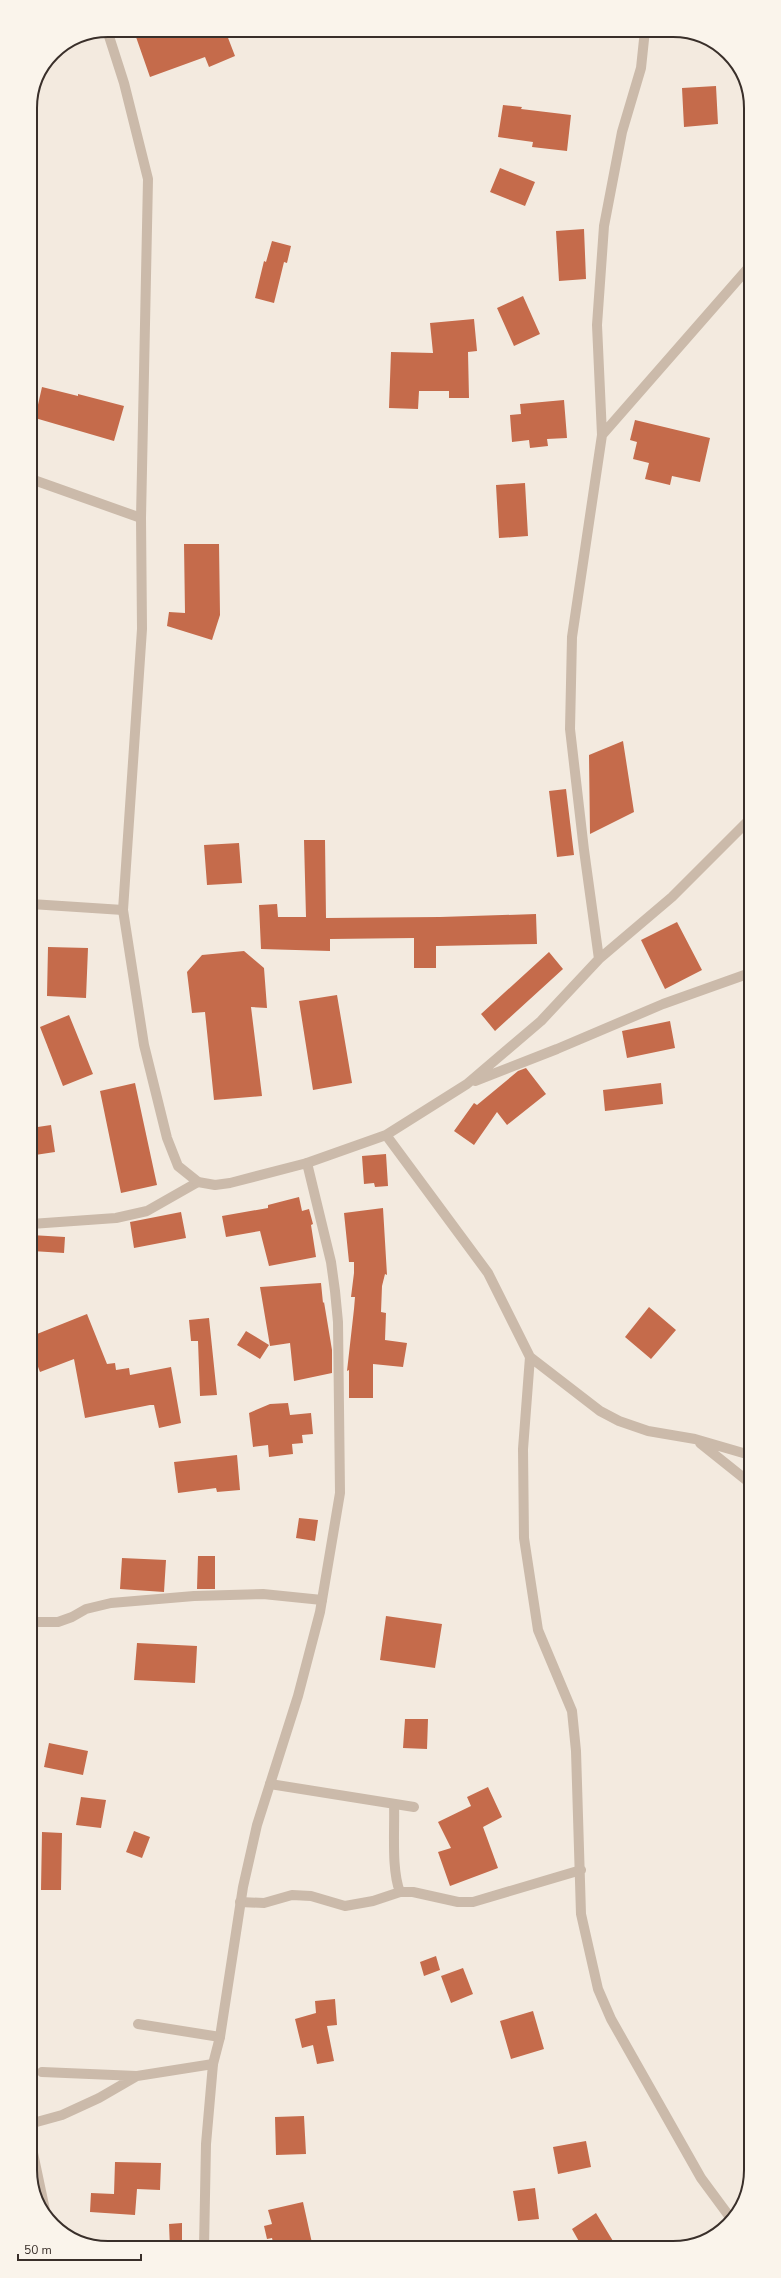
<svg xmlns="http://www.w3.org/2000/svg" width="781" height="2278" viewBox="0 0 781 2278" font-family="'Nunito Sans',sans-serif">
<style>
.building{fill:#c56b4b}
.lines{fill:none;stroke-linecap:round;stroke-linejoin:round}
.minor{stroke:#cbbaaa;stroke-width:10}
.tertiary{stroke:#cbbaaa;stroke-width:10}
.rim{fill:none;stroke:#392f2a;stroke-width:2}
</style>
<rect width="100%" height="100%" fill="#f3eadf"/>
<!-- building -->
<path class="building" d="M157,30H225L235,56L209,67L205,57L150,77L136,37Z
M716,86L718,124L684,127L682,88Z
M503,105L522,107L521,109L571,115L567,151L532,147L533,142L498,137Z
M500,168L535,182L525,206L490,192Z
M584,229L586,279L559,281L556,231Z
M272,241L291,246L287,263L284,262L274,303L255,298L264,261L266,262Z
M523,296L540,334L514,346L497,308Z
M474,319L477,351L468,352L469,398H449V391H419L418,409L389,408L391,352L433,353L430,323Z
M42,387L78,396V394L124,406L114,441L35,418Z
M564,400L567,438L547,439L548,446L530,448L529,440L512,442L510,415L521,414L520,404Z
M635,420L710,438L700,482L672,476L670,485L645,479L649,463L633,459L637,442L630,440Z
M525,483L528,536L499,538L496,485Z
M184,544H219L220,615L212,640L167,626L169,612L185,613Z
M623,741L634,812L590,834L589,755Z
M566,789L574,855L557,857L549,791Z
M304,840H325L326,918L440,917L536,914L537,944L436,946V968H414V938L330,939V951L261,949L259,905L277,904L278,917H306Z
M239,843L242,883L207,885L204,845Z
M677,922L702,970L665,989L641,940Z
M48,947L88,948L86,998L47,996Z
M244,951L264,968L267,1008L251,1007L262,1096L214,1100L205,1012L192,1013L187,972L202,955Z
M549,952L563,969L495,1031L481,1014Z
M337,995L352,1083L313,1090L299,1001Z
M69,1015L93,1074L63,1086L40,1027Z
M670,1021L675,1048L627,1058L622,1031Z
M526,1068L546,1094L507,1125L497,1112L474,1145L454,1131L474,1103L477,1105L518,1071Z
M135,1083L157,1185L121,1193L100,1091Z
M661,1083L663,1104L605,1111L603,1090Z
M51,1125L55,1152L35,1155L31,1128Z
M386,1154L388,1186L375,1187L374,1183L364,1184L362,1156Z
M299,1197L302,1211L309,1209L313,1224L311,1225L316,1257L269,1266L260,1231L226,1237L222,1216L268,1208V1205Z
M383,1208L387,1275L385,1274L382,1286L381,1312L386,1313L385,1340L407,1343L403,1367L373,1364V1398H349V1370L347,1371L354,1309L355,1297H351L354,1273V1262H349L344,1213Z
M181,1212L186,1238L134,1248L130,1222Z
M31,1235L65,1237L64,1253L32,1251Z
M321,1283L323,1303L324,1302L332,1350V1373L294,1381L290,1343L270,1346L260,1287Z
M649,1307L676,1330L651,1359L625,1337Z
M87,1314L107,1364L115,1363L116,1370L129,1368L130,1375L171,1367L181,1423L159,1428L154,1405H150L85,1418L74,1359L40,1372L32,1351V1336Z
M209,1318L217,1395L200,1396L198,1341H191L189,1320Z
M246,1331L269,1345L260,1359L237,1345Z
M288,1403L290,1415L311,1413L313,1434L302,1435L303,1443L292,1444L293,1454L269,1457L268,1445L253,1447L249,1413L270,1404Z
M237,1455L240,1490L217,1492L216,1488L178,1493L174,1462Z
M299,1518L318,1520L315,1541L296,1538Z
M198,1556H215V1589H197Z
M122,1558L166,1560L164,1592L120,1589Z
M386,1616L442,1624L435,1668L380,1660Z
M137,1643L197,1646L195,1683L134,1680Z
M405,1719H428L427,1749L403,1748Z
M49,1743L88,1751L83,1775L44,1767Z
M488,1787L502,1817L483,1827L498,1868L450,1886L438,1852L451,1848L438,1822L471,1806L467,1797Z
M81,1797L106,1800L101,1828L76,1825Z
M134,1831L150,1837L142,1858L126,1852Z
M42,1832L62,1833L61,1890H41Z
M436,1956L440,1970L424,1976L420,1962Z
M463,1968L473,1994L451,2003L441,1976Z
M335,1999L337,2025L327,2026L334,2061L317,2064L313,2045L302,2048L295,2019L316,2013L315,2001Z
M533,2011L544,2049L511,2059L500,2021Z
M304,2116L306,2154L276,2155L275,2117Z
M586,2141L591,2167L558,2174L553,2147Z
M115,2162L161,2163L160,2190L137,2189L135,2215L90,2212L91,2193L114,2194Z
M535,2188L539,2219L518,2221L513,2191Z
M303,2202L312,2243L295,2247H274L272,2238L267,2239L264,2226L272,2224L268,2210Z
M596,2213L616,2246H592L588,2240L581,2245L572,2229Z
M182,2223V2247L170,2248L169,2224Z"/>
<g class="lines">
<!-- minor -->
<path class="minor" d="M602,435L749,267
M31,479L141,518
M31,904L123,910
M599,959L584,850L570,729L572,637L602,435L597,325L604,226L622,132L641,68L645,30
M475,1081L557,1049L663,1004L750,973
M386,1135L488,1273L530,1357L600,1411L619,1421L648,1431L695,1439L750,1455
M307,1163L386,1135L467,1084L541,1021L599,959L672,897L749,820
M31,1224L116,1218L147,1211L198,1182
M530,1357L523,1449L524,1538L538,1630L572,1711L576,1751L581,1914L598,1989L611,2019L701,2178L732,2220
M700,1443L750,1483
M32,1622H58L72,1617L86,1609L111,1603L194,1596L263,1594L322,1600
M270,1784L414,1807
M394,1804C395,1829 391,1869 400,1892
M240,1902L264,1903L292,1895L311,1896L345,1906L373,1901L400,1892H413L458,1902H473L581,1870
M138,2024L220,2037
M42,2072L137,2076
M33,2123L62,2115L99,2098L137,2076L213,2064
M33,2153L45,2210"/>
<!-- tertiary -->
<path class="tertiary" d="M107,30L124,83L148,179L141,518L142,629L123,910L144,1045L167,1138L178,1166L198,1182L215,1185L230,1183L307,1163L331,1262L335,1291L338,1322L340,1493L320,1612L298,1696L257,1825L243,1887L220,2037L213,2064L206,2144L204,2247"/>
</g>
<!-- crop -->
<path d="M0 0H781V2278H0ZM108 37H673A71 71 0 0 1 744 108V2170A71 71 0 0 1 673 2241H108A71 71 0 0 1 37 2170V108A71 71 0 0 1 108 37Z" fill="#faf4eb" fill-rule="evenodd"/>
<path class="rim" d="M108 37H673A71 71 0 0 1 744 108V2170A71 71 0 0 1 673 2241H108A71 71 0 0 1 37 2170V108A71 71 0 0 1 108 37Z"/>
<!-- scale -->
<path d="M18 2254v6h123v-6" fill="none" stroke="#392f2a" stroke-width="2"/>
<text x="24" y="2254" font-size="12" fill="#392f2a" stroke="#faf4eb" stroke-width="3" paint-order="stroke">50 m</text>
</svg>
